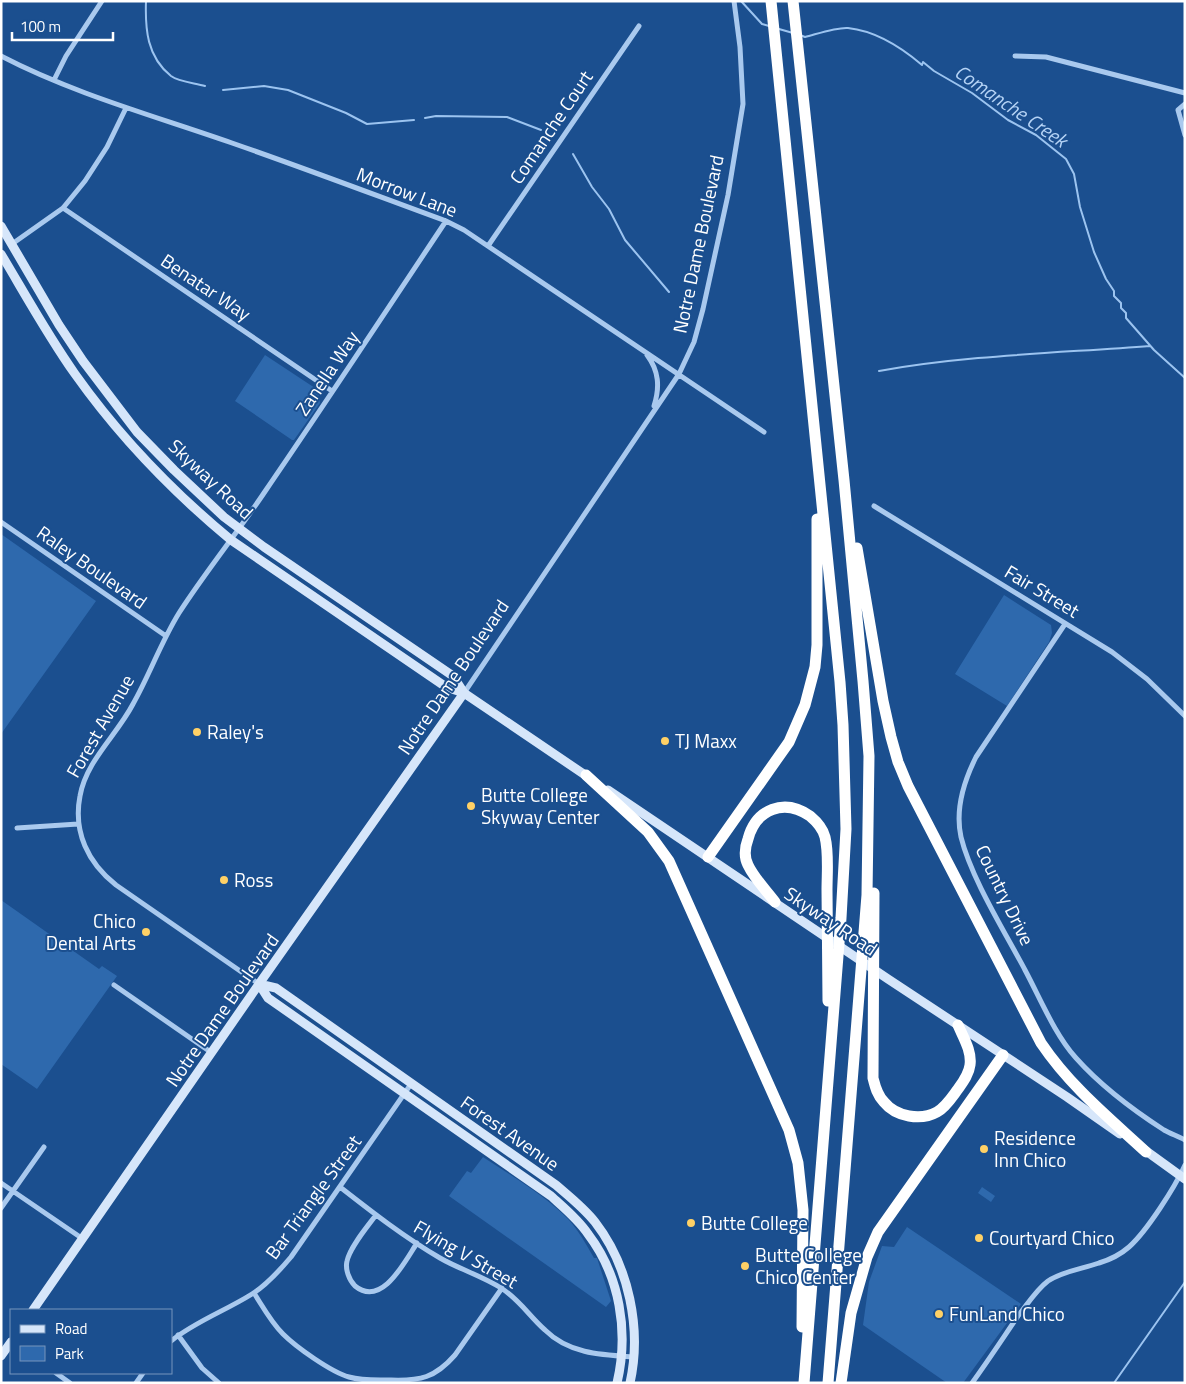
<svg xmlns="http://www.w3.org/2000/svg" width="1186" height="1384" viewBox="0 0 1186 1384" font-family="'Titillium Web',sans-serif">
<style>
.green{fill:#2e69ad}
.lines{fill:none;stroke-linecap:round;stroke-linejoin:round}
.stream{stroke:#9cc4f0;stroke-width:2}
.street{stroke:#a9c9ee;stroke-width:5}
.secondary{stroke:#d6e6fa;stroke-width:9}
.highway{stroke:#fff;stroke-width:11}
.poi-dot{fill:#ffd166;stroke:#1b4f8f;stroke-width:2}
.labels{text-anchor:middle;stroke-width:4;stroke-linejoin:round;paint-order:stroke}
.street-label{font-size:19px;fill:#fff;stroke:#1b4f8f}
.poi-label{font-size:19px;fill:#fff;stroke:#1b4f8f;text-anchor:start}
.water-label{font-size:20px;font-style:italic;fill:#b5d3f5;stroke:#1b4f8f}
</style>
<rect width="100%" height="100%" fill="#1b4f8f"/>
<!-- green -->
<path class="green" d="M265,355L318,390L320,403L294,440H292L235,401Z
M1,534L96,601L1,734Z
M1004,595L1051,625L1052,633L1049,642L1007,706L955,674Z
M1,900L99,969L102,966L117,976L37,1089L1,1064Z
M483,1157C510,1175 546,1196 568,1219C579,1231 586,1244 594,1258H597L611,1301L606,1307L449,1196L467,1171L471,1173Z
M982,1187L995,1196L991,1202L978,1193Z
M907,1227L1021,1304L963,1383H947L863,1325L869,1282L882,1246L894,1247Z"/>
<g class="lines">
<!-- stream -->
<path class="stream" d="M146,1C145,29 147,57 171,76C179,82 195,83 205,86
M741,1L762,24L769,26
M779,29L793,33
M800,35L805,37C817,34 837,27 848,28C876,31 901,47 922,65L923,62L934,71L972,93L1008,120L1036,135L1066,159L1074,174L1080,207L1094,252L1106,279L1114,291V296L1121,303V308L1126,313V318L1154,350L1185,378
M223,90L264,86L288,90L346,113L367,124L414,120
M425,118L436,116L507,117L541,130
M573,154L592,187L609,209L625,240L669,292
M879,371C968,355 1060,353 1150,346
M1114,1383L1185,1282"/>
<!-- street -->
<path class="street" d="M1,56C74,94 155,116 232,143C304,168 375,195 446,221L464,230L764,432
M1015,56L1046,57L1185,93
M54,80L66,56L102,1
M1185,104L1178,110L1185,135
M63,208L332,391
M12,244L63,208L85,181L107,147L126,108
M488,246L639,26
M647,355C659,371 660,387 654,406
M874,506L1112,652L1147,679L1185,716
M1,522L166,636
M1065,624L976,757C964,781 955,810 961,837C971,878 1005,932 1025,970C1040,998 1055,1035 1076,1058C1101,1086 1133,1110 1164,1130C1171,1134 1178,1136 1185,1140
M464,693L679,374L694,342L703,309L728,195L743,104L740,47L734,1
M17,828L78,824
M259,984L116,885C88,863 73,832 80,796C86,761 117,735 133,704C150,674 161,642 179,613C206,571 238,532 266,490C327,401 386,311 446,221
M114,985L212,1053
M1,1183L83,1239
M340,1187C372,1212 404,1237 440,1258C459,1269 482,1276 501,1288C519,1299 530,1317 545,1330C569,1354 602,1355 634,1357
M1,1208L44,1147
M376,1215C367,1227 350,1247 347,1261C345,1269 349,1280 355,1286C382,1308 405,1261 417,1243
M254,1293C263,1307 271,1322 283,1334C296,1347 331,1372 349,1377C363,1381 377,1380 391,1380C420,1381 435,1378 455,1355L502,1288
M178,1335L202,1368L219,1383
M171,1341C196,1321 225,1311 252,1294C267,1285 280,1270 291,1257L411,1084
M56,1373L70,1383
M136,1383L143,1373
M972,1383C988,1361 1003,1338 1018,1316C1027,1305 1036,1290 1048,1281C1063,1271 1082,1269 1099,1263C1109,1260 1121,1254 1129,1247C1147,1231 1175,1187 1185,1165"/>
<!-- secondary -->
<path class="secondary" d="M1,226L59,325L83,361L137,432L174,470L224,517L264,547L453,676L464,693
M1,254C25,294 48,336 75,374C119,436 173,492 231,540L446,687L464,693L591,779
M608,790L888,979L1067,1097L1120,1134
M259,984L276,988L556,1185C570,1197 584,1208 595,1222C629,1266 642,1329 630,1383
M259,984L268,998L551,1196C564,1208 578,1219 588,1234C620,1276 629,1332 617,1383
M1142,1148L1185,1179
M33,1310L259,984L464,693
M1,1356L11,1342"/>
<!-- highway -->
<path class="highway" d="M771,1L840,682L843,725L846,829L841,918L804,1383
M793,1L844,480L863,681L869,756L867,895L828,1383
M857,548L883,701L891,737L898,762L908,786L1041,1043C1070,1086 1108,1117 1146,1152
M586,775L648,832L669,861L789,1130L798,1163L803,1210L802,1327
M708,857L789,742L805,705L815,667L817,645V519
M874,893L873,1078C875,1086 877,1095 884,1102C896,1117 921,1121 937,1112C946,1107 952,1097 958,1089C963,1082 969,1074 970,1065C972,1051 963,1037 958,1025
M775,902C766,890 754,878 748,865C744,857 745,847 748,839C756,809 784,798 810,816C816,821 823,829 825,837C829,853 827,873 827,890C827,927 828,964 828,1001
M841,1383L851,1313L867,1257L878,1232L1003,1055"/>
</g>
<!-- markers -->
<g class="poi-dot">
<circle cx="197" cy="732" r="5"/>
<circle cx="665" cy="741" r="5"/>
<circle cx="471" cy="806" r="5"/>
<circle cx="224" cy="880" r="5"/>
<circle cx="146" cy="932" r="5"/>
<circle cx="984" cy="1149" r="5"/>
<circle cx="691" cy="1223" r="5"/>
<circle cx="979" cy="1238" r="5"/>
<circle cx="745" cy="1266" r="5"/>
<circle cx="939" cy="1314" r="5"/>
</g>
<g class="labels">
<!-- street labels -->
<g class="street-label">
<text transform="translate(551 127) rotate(-56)" y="7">Comanche Court</text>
<text transform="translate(407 192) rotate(21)" y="7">Morrow Lane</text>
<text transform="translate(698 244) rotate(-78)" y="7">Notre Dame Boulevard</text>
<text transform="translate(206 287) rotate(34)" y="7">Benatar Way</text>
<text transform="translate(327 373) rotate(-56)" y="7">Zanella Way</text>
<text transform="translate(211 479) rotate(43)" y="7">Skyway Road</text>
<text transform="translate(92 567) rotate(35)" y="7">Raley Boulevard</text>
<text transform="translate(1042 591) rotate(31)" y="7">Fair Street</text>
<text transform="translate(453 677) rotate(-56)" y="7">Notre Dame Boulevard</text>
<text transform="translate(100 726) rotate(-60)" y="7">Forest Avenue</text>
<text transform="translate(1005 895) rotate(64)" y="7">Country Drive</text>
<text transform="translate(831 921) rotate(34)" y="7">Skyway Road</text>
<text transform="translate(222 1010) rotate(-55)" y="7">Notre Dame Boulevard</text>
<text transform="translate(510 1133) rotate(35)" y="7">Forest Avenue</text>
<text transform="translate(313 1197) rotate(-54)" y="7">Bar Triangle Street</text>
<text transform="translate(466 1254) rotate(30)" y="7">Flying V Street</text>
</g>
<!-- poi labels -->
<g class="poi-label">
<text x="207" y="739">Raley's</text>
<text x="675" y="748">TJ Maxx</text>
<text x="481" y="802">Butte College<tspan x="481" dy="22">Skyway Center</tspan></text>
<text x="234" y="887">Ross</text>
<text x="136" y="928" text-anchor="end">Chico<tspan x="136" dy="22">Dental Arts</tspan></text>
<text x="994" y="1145">Residence<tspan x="994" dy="22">Inn Chico</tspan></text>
<text x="701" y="1230">Butte College</text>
<text x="989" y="1245">Courtyard Chico</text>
<text x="755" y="1262">Butte College<tspan x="755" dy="22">Chico Center</tspan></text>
<text x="949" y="1321">FunLand Chico</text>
</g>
<!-- water labels -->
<g class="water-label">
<text transform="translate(1011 106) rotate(34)" y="7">Comanche Creek</text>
</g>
</g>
<!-- border -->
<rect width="1186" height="1384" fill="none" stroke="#ffffff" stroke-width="5"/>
<!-- legend -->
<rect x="10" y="1309" width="162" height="65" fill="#1b4f8f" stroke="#7695bc"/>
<rect x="20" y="1325" width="25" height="8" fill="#d6e6fa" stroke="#7695bc"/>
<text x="55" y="1334" font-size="15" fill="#ffffff">Road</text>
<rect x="20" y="1346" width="25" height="15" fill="#2e69ad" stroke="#7695bc"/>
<text x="55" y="1359" font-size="15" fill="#ffffff">Park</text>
<!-- scale -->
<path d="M12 32v8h101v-8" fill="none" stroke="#ffffff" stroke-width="2.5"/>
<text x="20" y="32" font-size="15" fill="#ffffff" stroke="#1b4f8f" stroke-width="4" paint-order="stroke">100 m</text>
</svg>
